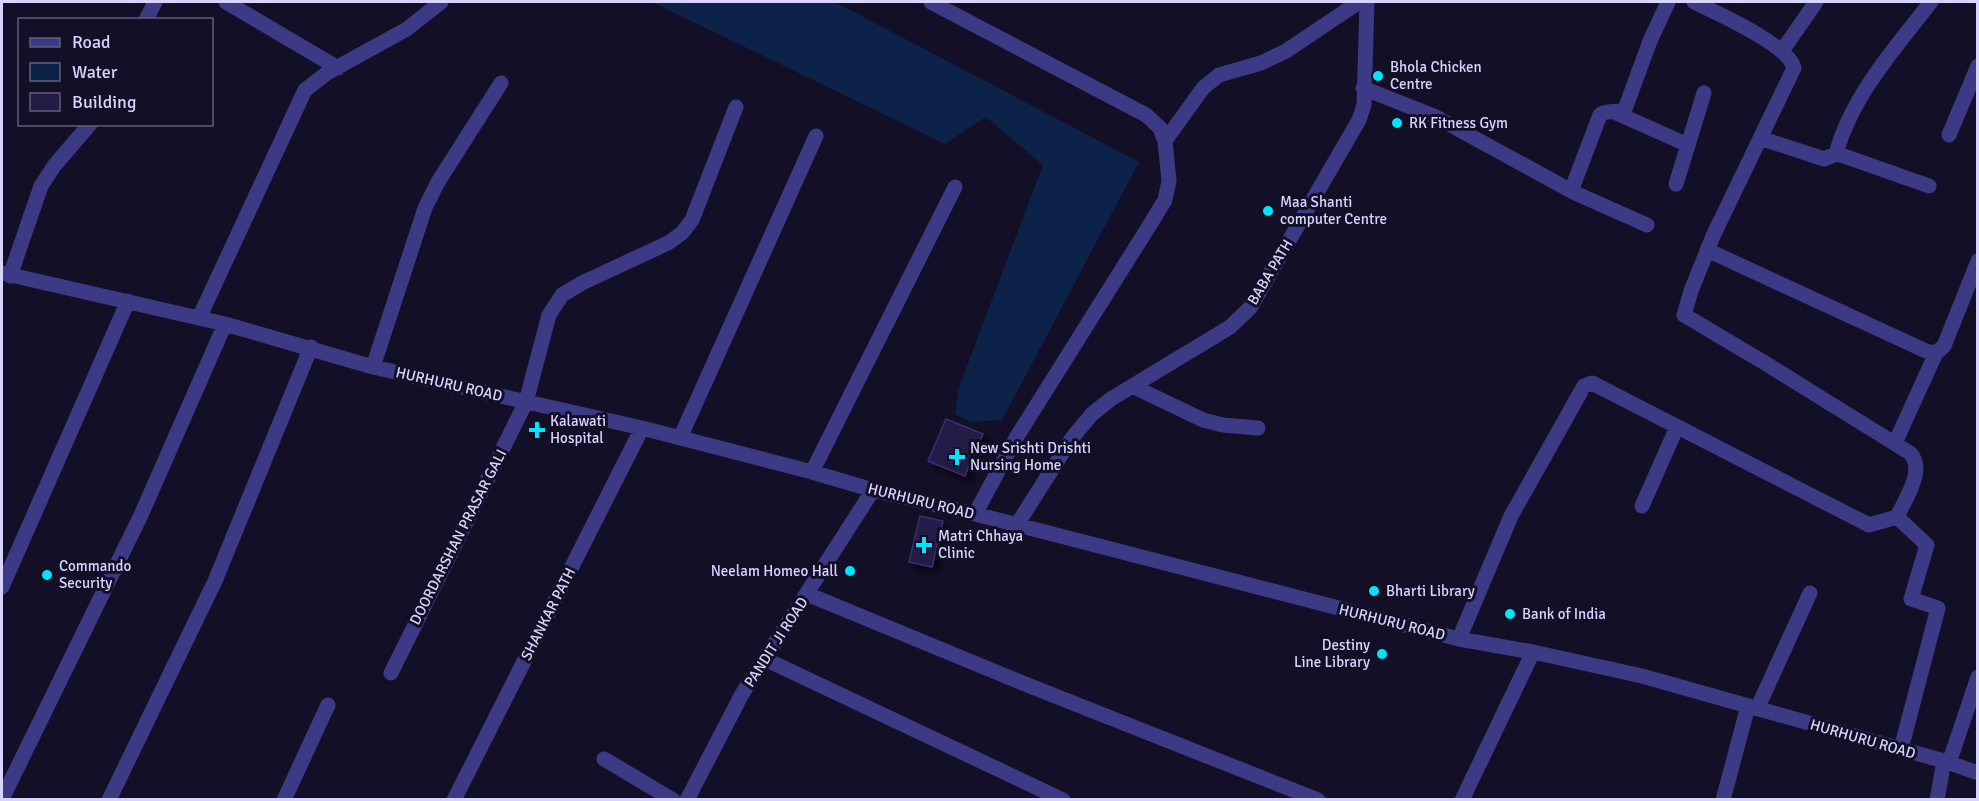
<svg xmlns="http://www.w3.org/2000/svg" width="1979" height="801" viewBox="0 0 1979 801" font-family="Signika,sans-serif">
<style>
.water{fill:#0c2248}
.building{fill:#241b47;stroke:#3b2d73;stroke-width:1.5;filter:url(#shadow)}
.lines{fill:none;stroke-linecap:round;stroke-linejoin:round}
.minor{stroke:#3d3a85;stroke-width:15}
.poi-dot{fill:#00e5ff;stroke:#130f26;stroke-width:2}
.labels{text-anchor:middle;stroke-width:6;stroke-linejoin:round;paint-order:stroke}
.poi-label{font-size:15px;fill:#d9d4ff;stroke:#130f26;text-anchor:start}
.street-label{font-size:15px;fill:#d9d4ff;stroke:#130f26}
</style>
<defs>
<filter id="shadow"><feDropShadow dx="5.5" dy="5.5" stdDeviation="3" flood-color="#0009"/></filter>
</defs>
<rect width="100%" height="100%" fill="#130f26"/>
<!-- water -->
<path class="water" d="M652,2H835L1139,162L1002,420L971,422L955,414L959,387L1043,165L986,117L945,144Z"/>
<!-- building -->
<path class="building" d="M946,419L983,434L965,476L928,461Z
M920,516L943,521L932,567L909,562Z"/>
<g class="lines">
<!-- minor -->
<path class="minor" d="M226,2L338,68
M931,2L1146,115L1160,128L1165,141L1169,181L1165,200L1151,223L1016,438L975,514
M1694,2C1717,13 1789,45 1794,68L1713,236L1691,291L1684,315L1765,363L1910,453C1926,470 1905,499 1897,517
M146,20L155,2
M1782,51L1816,2
M1363,88L1436,117L1575,193L1647,225
M1614,112L1688,145
M1949,135L1978,66
M1760,138L1824,159L1836,154L1844,156L1929,186
M1165,141L1203,88L1219,75L1261,63L1286,51L1359,2
M1836,154C1851,97 1895,48 1931,2
M1676,184L1704,93
M1571,191L1600,115C1607,109 1617,114 1625,109L1650,41L1668,2
M1707,250L1926,351L1936,353L1944,346L1978,261
M2,273L225,324L373,367L642,428L812,472L873,490L975,514L1459,639L1533,652L1642,676L1944,761L1978,773
M10,276L41,186L54,166L90,124
M199,318L305,90L327,73L407,29L441,2
M373,367L425,208L438,182L501,83
M1132,386L1203,420L1223,425L1258,428
M680,438L816,136
M1895,443L1936,353
M812,472L955,187
M1642,506L1677,427
M1897,517L1927,545L1911,599L1938,608L1901,749
M1016,526L1072,438L1092,414L1111,399L1230,327L1250,308L1359,120L1364,105L1367,2
M2,587L128,301
M807,594L1025,684L1318,800
M1459,639L1511,516L1584,386L1592,383L1869,525L1897,517
M765,659L1063,800
M391,673L526,402L549,315L562,295L582,283L668,243L682,233L692,220L736,107
M1757,709L1810,593
M604,759L673,800
M1949,763L1978,677
M2,799L141,515L225,324
M109,800L215,581L311,347
M284,800L328,705
M454,800L642,428
M687,800L742,694L873,490
M1462,800L1533,652
M1723,800L1748,706
M1937,800L1944,761"/>
</g>
<!-- markers -->
<g class="poi-dot">
<circle cx="1378" cy="76" r="6"/>
<circle cx="1397" cy="123" r="6"/>
<circle cx="1268" cy="211" r="6"/>
<path d="M534 421h6v6h6v6h-6v6h-6v-6h-6v-6h6z"/>
<path d="M954 448h6v6h6v6h-6v6h-6v-6h-6v-6h6z"/>
<path d="M921 536h6v6h6v6h-6v6h-6v-6h-6v-6h6z"/>
<circle cx="850" cy="571" r="6"/>
<circle cx="47" cy="575" r="6"/>
<circle cx="1374" cy="591" r="6"/>
<circle cx="1510" cy="614" r="6"/>
<circle cx="1382" cy="654" r="6"/>
</g>
<g class="labels">
<!-- poi labels -->
<g class="poi-label">
<text x="1390" y="72">Bhola Chicken<tspan x="1390" dy="17">Centre</tspan></text>
<text x="1409" y="128">RK Fitness Gym</text>
<text x="1280" y="207">Maa Shanti<tspan x="1280" dy="17">computer Centre</tspan></text>
<text x="550" y="426">Kalawati<tspan x="550" dy="17">Hospital</tspan></text>
<text x="970" y="453">New Srishti Drishti<tspan x="970" dy="17">Nursing Home</tspan></text>
<text x="938" y="541">Matri Chhaya<tspan x="938" dy="17">Clinic</tspan></text>
<text x="59" y="571">Commando<tspan x="59" dy="17">Security</tspan></text>
<text x="838" y="576" text-anchor="end">Neelam Homeo Hall</text>
<text x="1386" y="596">Bharti Library</text>
<text x="1522" y="619">Bank of India</text>
<text x="1370" y="650" text-anchor="end">Destiny<tspan x="1370" dy="17">Line Library</tspan></text>
</g>
<!-- street labels -->
<g class="street-label">
<text transform="translate(1270 272) rotate(-59)" y="5">BABA PATH</text>
<text transform="translate(449 384) rotate(13)" y="5">HURHURU ROAD</text>
<text transform="translate(921 501) rotate(14)" y="5">HURHURU ROAD</text>
<text transform="translate(458 537) rotate(-63)" y="5">DOORDARSHAN PRASAR GALI</text>
<text transform="translate(548 614) rotate(-63)" y="5">SHANKAR PATH</text>
<text transform="translate(1392 622) rotate(14)" y="5">HURHURU ROAD</text>
<text transform="translate(776 642) rotate(-57)" y="5">PANDIT JI ROAD</text>
<text transform="translate(1863 739) rotate(16)" y="5">HURHURU ROAD</text>
</g>
</g>
<!-- border -->
<rect width="1979" height="801" fill="none" stroke="#d9d4ff" stroke-width="6"/>
<!-- legend -->
<rect x="18" y="18" width="195" height="108" fill="#130f26" stroke="#625e7d" stroke-width="1.5"/>
<rect x="30" y="38" width="30" height="9" fill="#3d3a85" stroke="#625e7d" stroke-width="1.5"/>
<text x="72" y="48" font-size="18" fill="#d9d4ff">Road</text>
<rect x="30" y="63" width="30" height="18" fill="#0c2248" stroke="#625e7d" stroke-width="1.5"/>
<text x="72" y="78" font-size="18" fill="#d9d4ff">Water</text>
<rect x="30" y="93" width="30" height="18" fill="#241b47" stroke="#625e7d" stroke-width="1.5"/>
<text x="72" y="108" font-size="18" fill="#d9d4ff">Building</text>
</svg>
